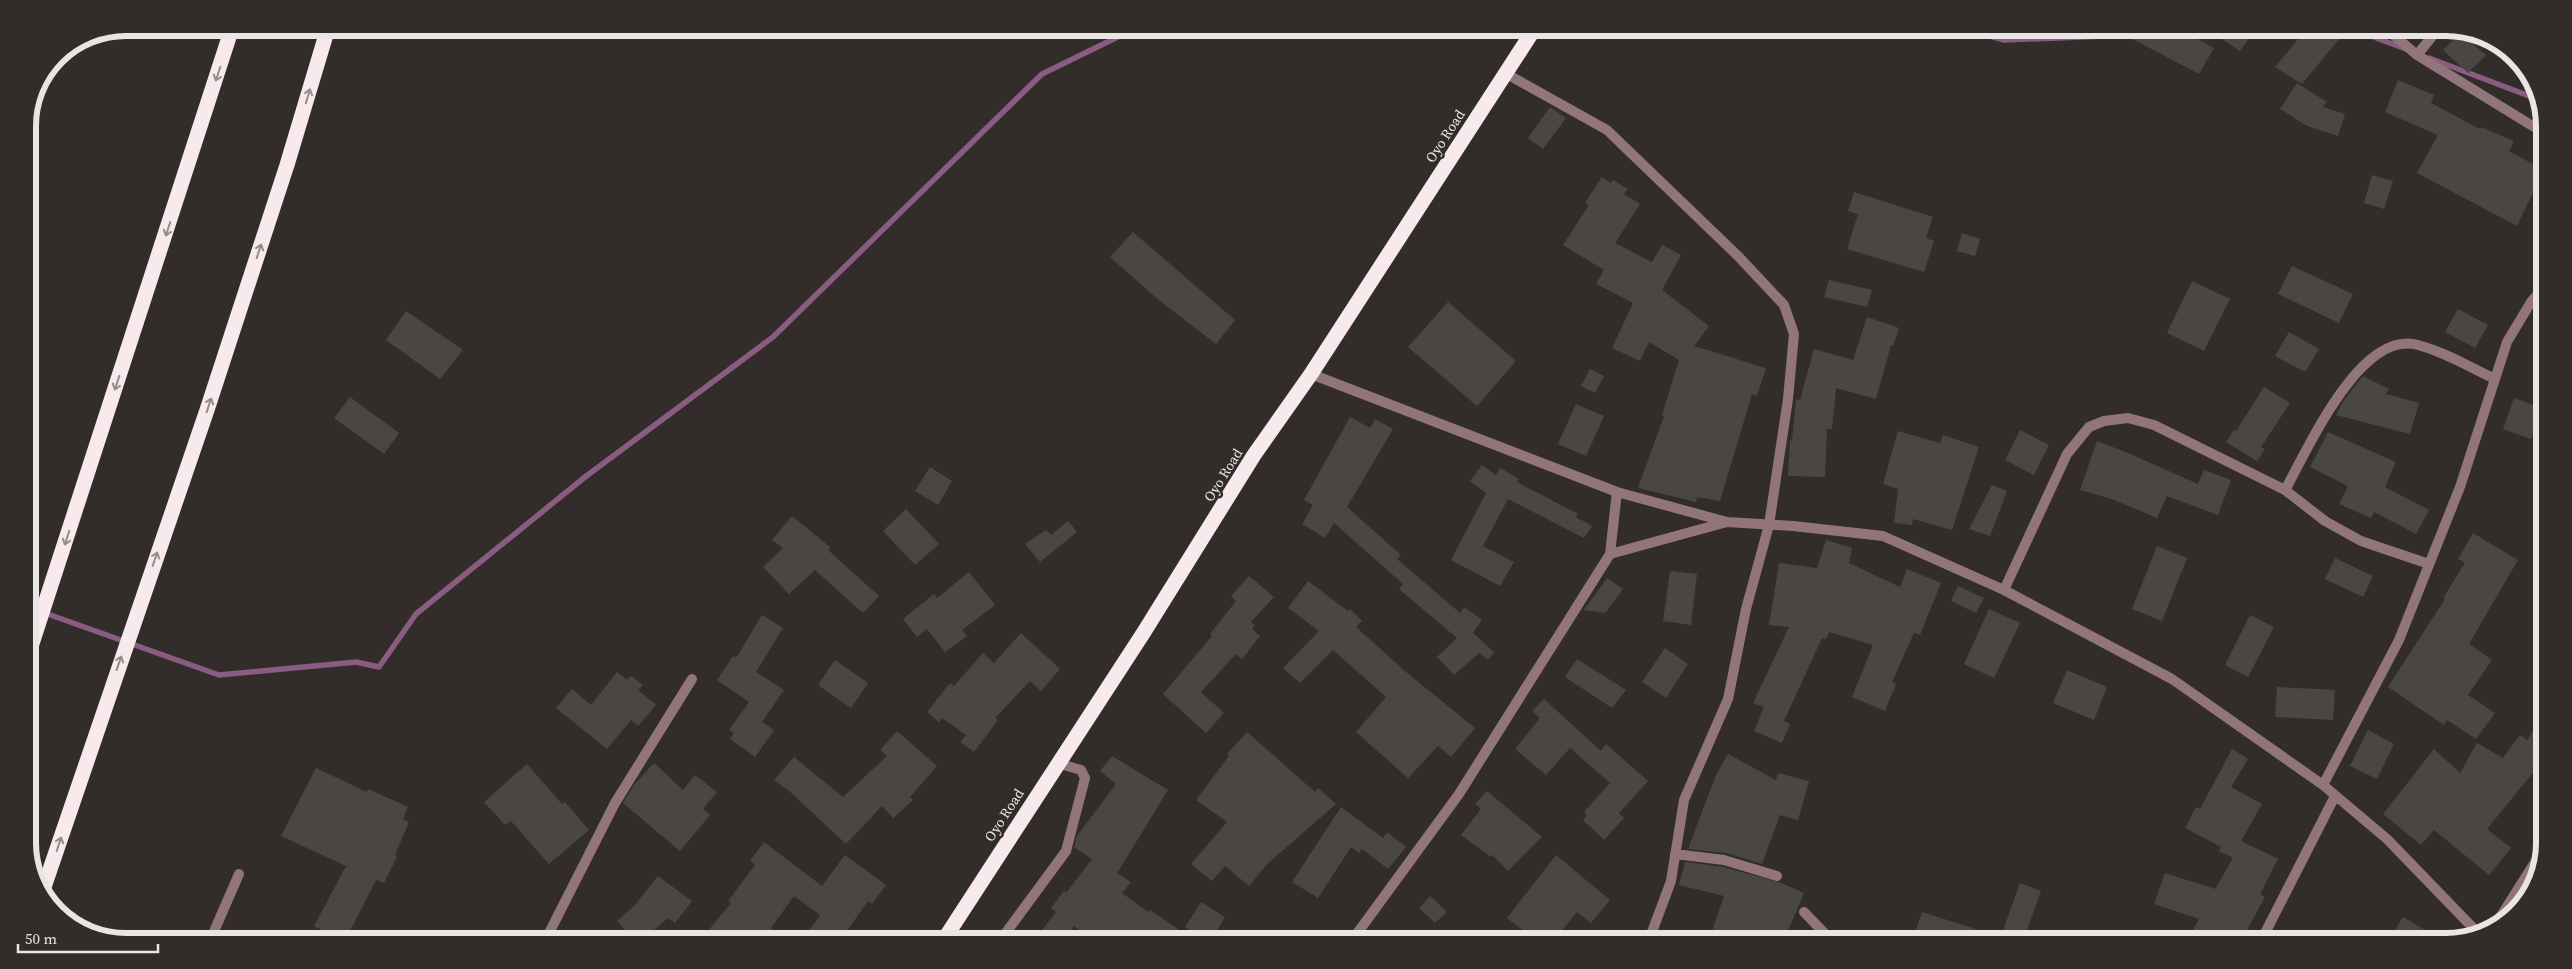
<svg xmlns="http://www.w3.org/2000/svg" width="2572" height="969" viewBox="0 0 2572 969" font-family="'Source Serif 4',serif">
<style>
.lines{fill:none;stroke-linecap:round;stroke-linejoin:round}
.stream{stroke:#8b5c82;stroke-width:5.5}
.building{fill:#4a4742}
.street{stroke:#92757a;stroke-width:10}
.highway{stroke:#f8eaec;stroke-width:15}
.oneway{stroke:#958c8c}
.labels{text-anchor:middle;stroke-width:5;stroke-linejoin:round;paint-order:stroke}
.street-label{font-size:14px;fill:#e9e5e4;stroke:#322d2b}
.rim{fill:none;stroke:#e9e5e4;stroke-width:6}
</style>
<rect width="100%" height="100%" fill="#322d2b"/>
<g class="lines">
<!-- stream -->
<path class="stream" d="M1976,32L2004,40L2132,35
M2363,33L2406,49
M2181,34L2214,32
M2429,58L2537,99
M28,607L219,675L356,662L379,667L416,614L585,477L773,337L1042,74L1132,30"/>
</g>
<!-- building -->
<path class="building" d="M2119,32H2185L2214,48L2199,74Z
M2211,32H2253L2240,51Z
M2304,32L2344,33L2302,84L2275,67Z
M2460,33L2486,55L2468,73L2443,50Z
M2398,80L2434,95L2431,103L2480,129L2481,127L2514,141L2509,151L2544,170L2517,226L2417,173L2438,135L2385,112Z
M2297,83L2327,102L2323,107L2345,114L2338,136L2307,126L2280,109Z
M1550,107L1566,118L1543,149L1528,138Z
M2372,175L2393,181L2384,209L2364,203Z
M1602,177L1611,183L1613,180L1628,189L1624,194L1640,204L1615,243L1652,262L1662,245L1681,255L1662,290L1709,326L1694,346L1766,368L1757,396L1752,394L1720,501L1697,497L1696,502L1638,488L1664,416L1662,415L1679,360L1649,342L1640,361L1612,348L1633,303L1596,284L1604,270L1563,245L1589,205L1585,203Z
M1854,192L1933,217L1926,238L1934,241L1924,272L1847,249L1858,214L1848,211Z
M1133,232L1235,320L1216,344L1160,301L1110,257Z
M1962,233L1980,239L1975,256L1957,251Z
M2292,266L2353,294L2339,323L2278,294Z
M1829,280L1872,290L1867,307L1824,297Z
M2192,281L2230,299L2204,351L2167,333Z
M1448,302L1516,361L1477,406L1408,347Z
M2458,309L2488,325L2475,348L2445,332Z
M406,311L463,350L440,379L386,340Z
M1867,317L1899,328L1893,346L1891,345L1876,399L1836,388L1832,429H1827L1825,477L1788,476L1790,440L1792,441L1796,399L1800,400L1814,349L1853,360Z
M2289,332L2319,349L2305,372L2275,356Z
M1590,369L1604,376L1595,393L1581,386Z
M2363,376L2389,389L2386,394L2419,403L2410,434L2336,415L2344,400Z
M2264,387L2290,403L2261,447L2265,449L2257,461L2226,442L2234,430L2236,431Z
M350,397L399,433L384,454L334,418Z
M2514,398L2542,408L2531,439L2503,429Z
M1576,404L1604,416L1586,456L1558,444Z
M1350,417L1370,428L1375,419L1393,429L1347,507L1401,555L1397,559L1460,613L1464,607L1482,620L1473,633L1494,652L1488,660L1479,653L1454,675L1437,657L1457,638L1399,589L1403,584L1334,523L1325,538L1302,524L1313,505L1304,500Z
M2020,430L2049,445L2034,475L2005,460Z
M1898,431L1940,443L1943,435L1979,447L1952,530L1913,519L1912,525L1894,523L1898,489L1883,484Z
M2328,432L2396,462L2385,487L2429,510L2416,534L2374,512L2371,518L2339,504L2348,486L2310,467Z
M2097,441L2128,453L2198,484L2204,470L2231,480L2218,515L2167,496L2157,518L2112,499L2080,490Z
M1482,465L1496,475L1500,468L1519,479L1517,482L1578,514L1576,517L1592,526L1584,538L1508,499L1483,546L1514,562L1500,586L1451,560L1486,493L1470,481Z
M930,467L952,481L938,505L915,491Z
M1992,485L2007,491L1990,536L1969,529Z
M906,509L939,544L915,565L883,531Z
M792,516L830,547L828,550L879,596L863,613L815,570L789,594L763,567L783,548L772,540Z
M1068,521L1077,532L1040,562L1025,544L1046,530L1051,535Z
M2473,533L2518,560L2469,644L2492,660L2468,695L2495,713L2476,739L2447,720L2444,725L2388,687L2445,599L2443,598L2465,563L2458,559Z
M1826,540L1852,548L1849,563L1900,587L1907,569L1941,583L1920,635L1914,633L1892,682L1896,684L1885,711L1852,697L1873,645L1829,632L1826,639L1822,638L1784,721L1790,724L1782,743L1754,731L1764,707L1753,703L1789,627L1769,625L1779,563L1817,568Z
M2157,546L2187,558L2162,621L2132,609Z
M2335,558L2373,576L2363,597L2325,579Z
M1670,571L1697,574L1691,625L1663,621Z
M969,572L995,605L962,630L967,636L945,652L927,629L917,637L903,619L934,594L937,598Z
M1249,576L1274,597L1251,622L1255,625L1252,629L1260,636L1242,659L1236,654L1201,692L1224,713L1206,733L1163,694L1212,636L1210,634L1236,601L1231,596Z
M1607,578L1623,589L1605,613L1584,610Z
M1308,581L1348,611L1350,609L1362,621L1356,627L1406,672L1475,728L1451,757L1438,746L1408,778L1356,732L1386,697L1333,650L1300,683L1283,668L1319,631L1288,608Z
M1958,586L1984,598L1976,613L1951,601Z
M1989,609L2020,623L1994,678L1964,664Z
M762,615L783,628L756,672L784,690L762,722L774,730L755,757L730,739L734,733L729,730L749,702L717,680L733,656L736,658Z
M2250,615L2274,627L2248,677L2225,665Z
M1021,633L1060,669L1041,691L1030,681L995,718L998,720L974,752L960,742L966,735L942,718L939,722L927,712L950,683L954,686L983,653L994,663Z
M1665,648L1688,664L1666,698L1642,682Z
M1577,659L1626,690L1612,708L1565,677Z
M835,660L868,683L851,708L818,685Z
M2067,670L2107,687L2094,720L2053,703Z
M617,672L627,680L631,676L643,685L638,690L656,705L638,726L631,720L607,749L556,708L572,689L591,705Z
M2277,687L2335,690L2333,720L2275,717Z
M1544,699L1601,751L1606,744L1648,781L1619,813L1624,818L1604,840L1583,820L1587,815L1584,812L1610,783L1570,748L1546,775L1515,749L1540,718L1532,711Z
M2540,720V764L2487,829L2511,848L2489,875L2434,830L2421,845L2383,814L2434,749L2460,773L2477,743L2503,758L2520,735L2527,740Z
M2368,730L2394,744L2377,779L2350,766Z
M897,731L937,766L910,797L913,800L893,818L882,806L846,844L788,790L774,780L794,757L843,797L887,756L880,750Z
M1247,732L1315,792L1318,788L1336,804L1267,864L1249,886L1225,866L1212,881L1191,864L1227,822L1196,800L1229,756L1227,754Z
M2232,749L2248,759L2231,787L2262,804L2241,841L2278,859L2260,894L2265,897L2241,941H2187L2199,919L2154,904L2165,873L2215,889L2233,858L2219,851L2221,847L2185,828L2196,807L2200,809Z
M1728,754L1776,780L1778,773L1809,781L1798,820L1780,815L1762,864L1726,853L1688,849L1716,775Z
M1112,756L1168,790L1117,873L1131,882L1122,893L1148,912L1150,910L1178,929L1172,939L1091,938L1074,926L1065,938H1036L1056,912L1051,908L1064,891L1066,893L1092,859L1074,847L1077,836L1116,784L1100,771Z
M654,763L683,790L695,775L717,792L703,809L710,815L680,851L623,803L634,785Z
M527,764L562,804L565,802L589,830L549,864L511,821L505,825L484,802Z
M316,768L367,792L368,789L408,807L403,819L409,822L395,855L397,857L384,883L376,880L347,937H335L314,926L346,866L281,836Z
M1487,791L1542,837L1508,871L1492,855L1491,857L1461,835L1481,809L1475,804Z
M1341,807L1383,838L1387,832L1406,847L1388,869L1362,849L1359,853L1351,847L1318,898L1292,882Z
M764,842L822,886L845,855L886,885L872,904L868,901L842,938H804L820,915L794,896L771,928L785,938H702L731,903L728,901L755,865L750,861Z
M1556,855L1610,900L1591,923L1577,912L1555,939H1534L1507,918Z
M1685,862L1723,867L1779,882L1804,893L1784,940H1709L1724,896L1679,885Z
M658,876L692,901L675,923L668,918L646,937H632L617,921L634,906Z
M2020,883L2041,891L2023,941L1929,940L1914,935L1922,912L2001,937L2000,939Z
M1430,896L1447,912L1435,923L1419,908Z
M1201,902L1225,917L1212,939H1203L1185,927Z
M2403,917L2444,941H2388Z"/>
<g class="lines">
<!-- street -->
<path class="street" d="M2391,33L2417,55L2544,133
M2417,55L2435,33
M1505,73L1607,130L1738,256L1784,305L1794,334L1788,399L1769,525L1746,609L1728,699L1684,800L1671,881L1649,940
M1311,374L1617,492L1727,522L1793,526L1883,536L2004,590L2172,679L2323,785L2387,839L2477,932
M2285,490C2308,449 2360,329 2418,345C2445,352 2471,368 2495,379
M1610,554L1727,522
M2004,590L2067,454L2089,427L2104,421L2128,418L2154,425L2285,490L2325,521L2361,541L2429,564
M2323,785L2399,640L2460,487L2507,342L2531,302L2543,289
M1675,854L1724,860L1777,876
M1804,912L1831,940
M2494,927L2539,856
M212,936L239,874
M547,937L615,803L692,679
M1002,938L1066,851L1085,778L1081,770L1057,763
M1353,939L1459,794L1610,554L1617,492
M2261,941L2335,796"/>
<!-- highway -->
<path class="highway" d="M28,656L232,28
M43,890L207,410L287,165L328,28
M945,938L1144,632L1254,455L1311,374L1533,31"/>
</g>
<!-- one-way arrows -->
<defs><path id="oneway-shaft" d="M-6 0H5M1.5-3L5.5 0L1.5 3" fill="none" stroke-width="1.6" stroke-linecap="round" stroke-linejoin="round" transform="scale(1.25)"/></defs>
<g class="oneway">
<use href="#oneway-shaft" transform="translate(218 74) rotate(108)"/>
<use href="#oneway-shaft" transform="translate(308 96) rotate(-73)"/>
<use href="#oneway-shaft" transform="translate(168 229) rotate(108)"/>
<use href="#oneway-shaft" transform="translate(259 251) rotate(-72)"/>
<use href="#oneway-shaft" transform="translate(117 383) rotate(108)"/>
<use href="#oneway-shaft" transform="translate(209 405) rotate(-72)"/>
<use href="#oneway-shaft" transform="translate(67 538) rotate(108)"/>
<use href="#oneway-shaft" transform="translate(155 559) rotate(-71)"/>
<use href="#oneway-shaft" transform="translate(119 663) rotate(-71)"/>
<use href="#oneway-shaft" transform="translate(59 844) rotate(-72)"/>
</g>
<g class="labels">
<!-- street labels -->
<g class="street-label">
<text transform="translate(1445 136) rotate(-57)" y="5">Oyo Road</text>
<text transform="translate(1223 475) rotate(-58)" y="5">Oyo Road</text>
<text transform="translate(1004 815) rotate(-57)" y="5">Oyo Road</text>
</g>
</g>
<!-- crop -->
<path d="M0 0H2572V969H0ZM126 36H2446A90 90 0 0 1 2536 126V843A90 90 0 0 1 2446 933H126A90 90 0 0 1 36 843V126A90 90 0 0 1 126 36Z" fill="#322d2b" fill-rule="evenodd"/>
<path class="rim" d="M126 36H2446A90 90 0 0 1 2536 126V843A90 90 0 0 1 2446 933H126A90 90 0 0 1 36 843V126A90 90 0 0 1 126 36Z"/>
<!-- scale -->
<path d="M18 944v8h140v-8" fill="none" stroke="#e9e5e4" stroke-width="2.5"/>
<text x="25" y="944" font-size="15" fill="#e9e5e4" stroke="#322d2b" stroke-width="4" paint-order="stroke">50 m</text>
</svg>
